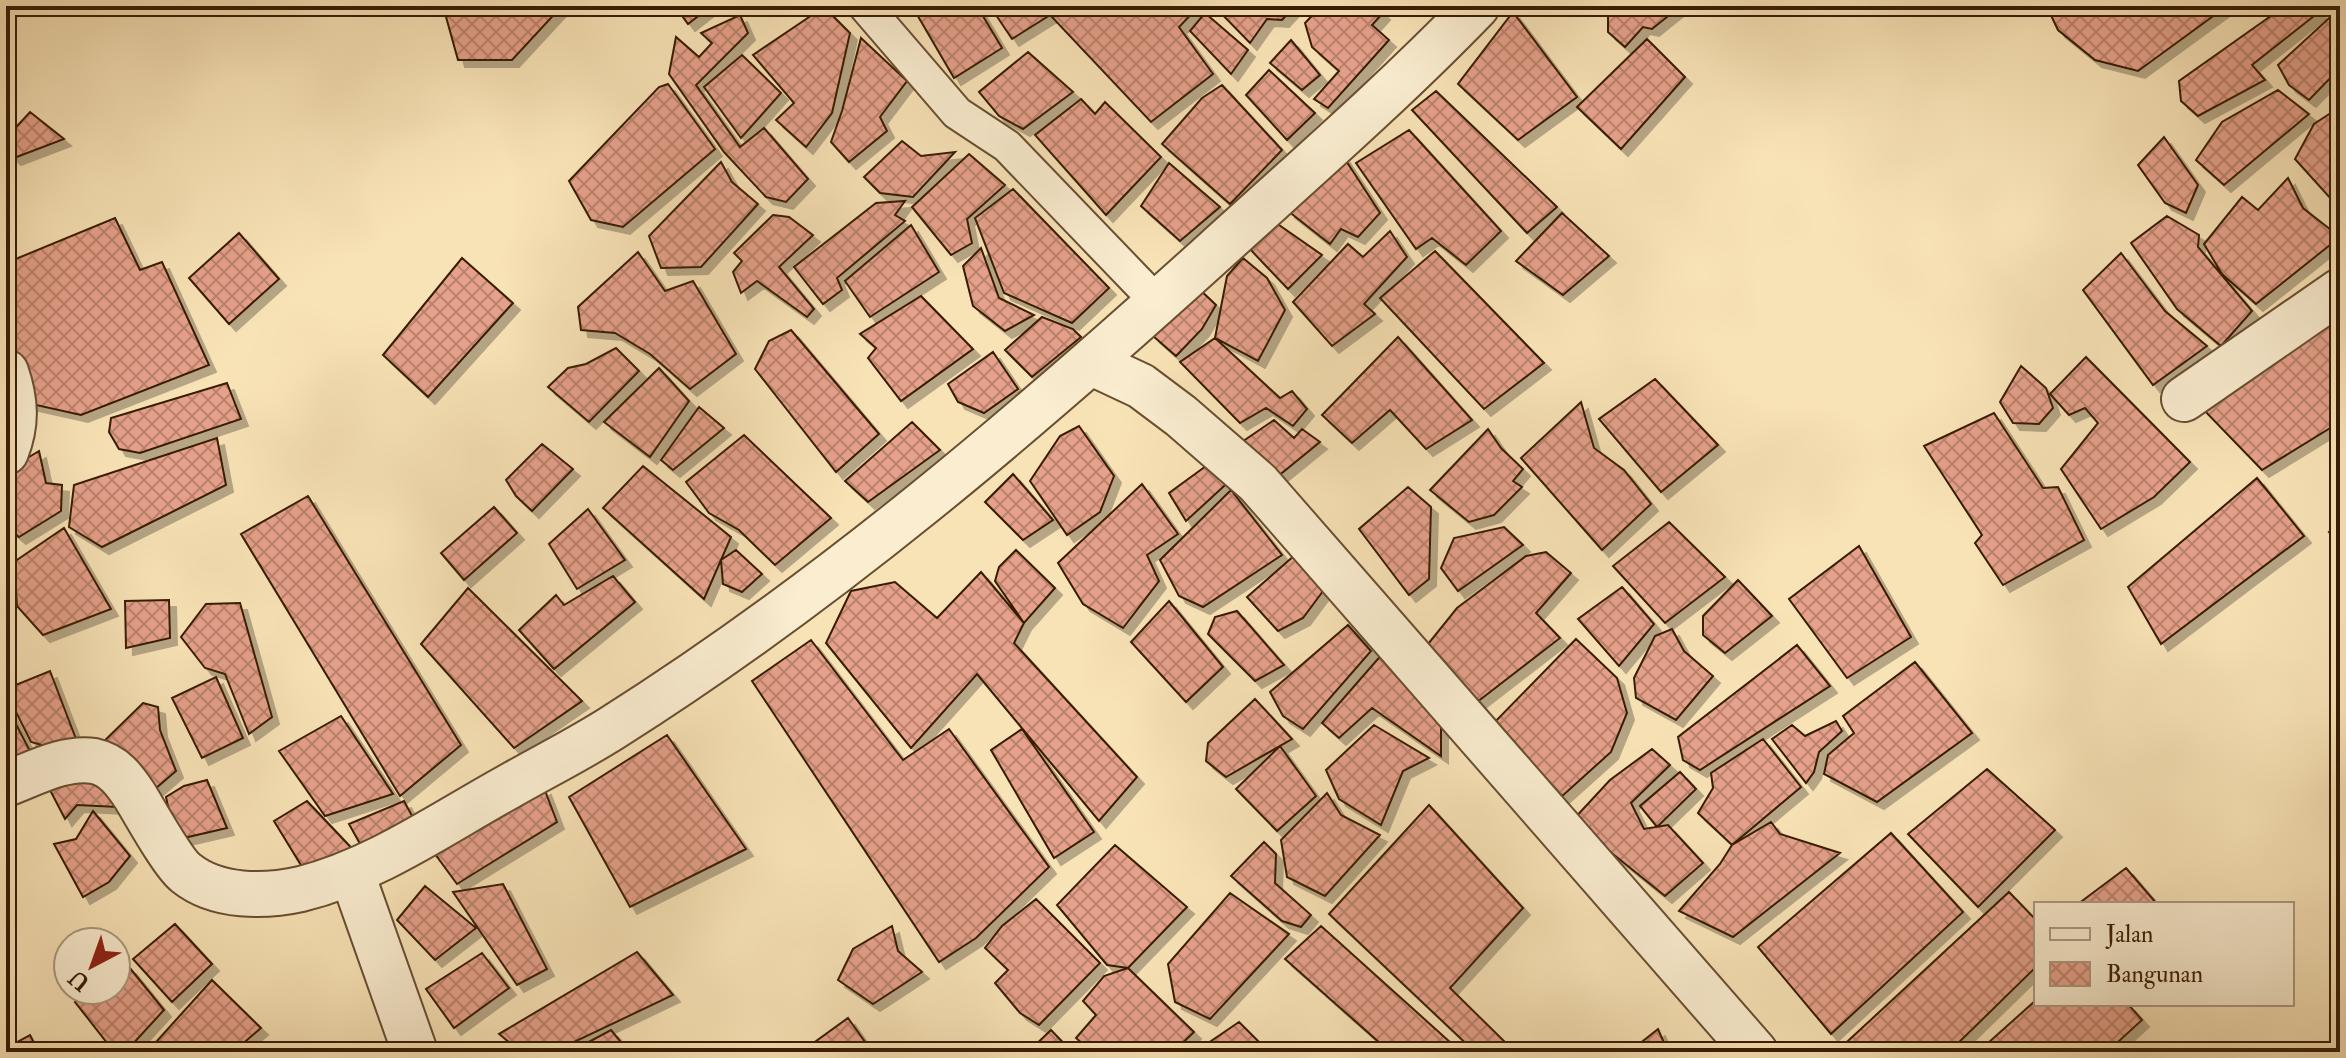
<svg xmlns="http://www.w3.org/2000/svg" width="2346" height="1058" viewBox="0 0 2346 1058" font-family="'IM FELL Double Pica',serif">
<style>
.building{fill:url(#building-cross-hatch);stroke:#381c04;stroke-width:2;filter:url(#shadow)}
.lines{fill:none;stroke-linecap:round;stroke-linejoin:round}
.service-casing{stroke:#684e31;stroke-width:36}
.minor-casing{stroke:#684e31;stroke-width:48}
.service{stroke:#faedd0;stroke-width:32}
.minor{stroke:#faedd0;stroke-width:44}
</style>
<defs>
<pattern id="building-cross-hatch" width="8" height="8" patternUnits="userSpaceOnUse" patternTransform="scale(2)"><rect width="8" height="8" fill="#e6a18a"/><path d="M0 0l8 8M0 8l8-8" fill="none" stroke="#bb826f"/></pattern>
<filter id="shadow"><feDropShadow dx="7" dy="7" stdDeviation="0" flood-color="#0004"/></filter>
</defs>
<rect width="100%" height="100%" fill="#f8e3b7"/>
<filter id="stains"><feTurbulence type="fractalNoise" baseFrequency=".0025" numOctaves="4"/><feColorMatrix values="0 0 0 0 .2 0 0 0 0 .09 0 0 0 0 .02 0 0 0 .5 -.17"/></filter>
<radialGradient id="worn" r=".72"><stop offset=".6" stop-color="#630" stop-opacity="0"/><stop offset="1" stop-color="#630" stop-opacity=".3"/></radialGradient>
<!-- building -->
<path class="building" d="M443,6H562L512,60H458Z
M675,6H711L688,24Z
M912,6H977L1002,48L954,78Z
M990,6H1043L1050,15L1012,39Z
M1056,6H1199L1179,27L1213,74L1151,122L1050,15Z
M1214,6H1295L1282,20L1267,19L1250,43Z
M1321,6H1376L1383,13L1372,25L1389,40L1328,108L1314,99L1339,71L1312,47L1305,23Z
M1612,6H1674L1677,9L1652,29L1643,27L1625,47L1608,32V12Z
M2049,6H2227L2138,71L2095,60L2058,30L2047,7Z
M2285,6H2316L2319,12L2252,65L2265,80L2198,116L2181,101L2179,81Z
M824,7L850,33L832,113L806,147L776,120L794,103L753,55Z
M2340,8V68L2309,100L2289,85L2278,65Z
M1513,12L1577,97L1518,140L1458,84Z
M1205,13L1248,50L1231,74L1190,31Z
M740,15L748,33L696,85L740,147L764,128L808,179L786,202L766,197L724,152L669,74L676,37L699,57L712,43L701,33Z
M861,38L907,81L880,117L887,131L849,162L831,142L842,111Z
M1647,39L1685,77L1621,149L1577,107Z
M1291,40L1320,75L1302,90L1270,63Z
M1028,52L1073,92L1023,129L999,116L979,92Z
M742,55L781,93L741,138L704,87Z
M1269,70L1315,113L1287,140L1246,95Z
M668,84L715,149L623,227L591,220L569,181L659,87Z
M1222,85L1282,150L1230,204L1162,144L1202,98Z
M2278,90L2309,114L2224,185L2196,160L2222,122Z
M1436,91L1557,207L1527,233L1412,110Z
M1081,99L1095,114L1105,102L1161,157L1106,215L1035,135Z
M2340,107V209L2295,159L2314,124Z
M30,112L64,139L14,158L6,150V138Z
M1409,130L1501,231L1466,265L1432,238L1416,249L1356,163Z
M2164,137L2198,185L2186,213L2165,203L2138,165Z
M902,141L921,156L955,152L913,197L880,193L864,177Z
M969,154L1005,185L967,219L972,243L951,255L912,207Z
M1343,156L1380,213L1358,237L1341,229L1330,244L1288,211Z
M721,162L732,182L758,204L701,267L661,268L649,236Z
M1169,163L1220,207L1180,241L1141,206Z
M2288,178L2303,208L2340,237L2256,304L2222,274L2204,244L2242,197L2258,210Z
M1013,189L1109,288L1072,323L1004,293L975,218Z
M905,201L895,215L905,221L837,278L842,290L823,304L794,267L876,203Z
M1562,213L1609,256L1563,295L1516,261Z
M773,215L789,217L813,235L779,267L814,309L807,317L757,281L741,293L733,272L742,261L734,253Z
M2167,216L2199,235L2198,247L2252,311L2221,346L2177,309L2131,243Z
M115,218L140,270L162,262L209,365L81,415L27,403L6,322V314L13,311L6,285V263Z
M1269,218L1322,255L1288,289L1247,246Z
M911,225L939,272L870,317L845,281Z
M1390,231L1407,257L1364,304L1375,314L1332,346L1293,302L1348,244L1363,257Z
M239,233L279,279L229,324L189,278Z
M981,248L999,298L1034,315L1005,331L973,306L963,266Z
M1435,251L1544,363L1484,409L1380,298Z
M638,252L665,291L693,281L736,354L690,389L650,354L615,333L581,330L578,307Z
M2121,253L2165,311L2207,346L2153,385L2083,290Z
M462,258L513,303L428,397L383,355Z
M1243,258L1267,278L1285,310L1258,361L1215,338L1227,276Z
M1196,286L1216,305L1202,329L1176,356L1153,336Z
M921,296L973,349L901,401L868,358L876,348L860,334Z
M2340,302V370L2338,372L2340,375V422L2262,470L2198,404Z
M1042,317L1073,329L1081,337L1032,377L1005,350Z
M791,330L879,434L836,472L755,369L769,341Z
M1398,337L1472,420L1426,449L1390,410L1352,443L1322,415Z
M1215,338L1280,398L1292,391L1307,409L1293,426L1266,408L1240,423L1180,362Z
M616,348L639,371L589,422L548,387L568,368L586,364Z
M993,352L1018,389L984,413L958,402L948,384Z
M2086,357L2190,462L2154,497L2101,529L2061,469L2098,423L2085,408L2069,415L2050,394Z
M2021,366L2046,388L2053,408L2039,424L2013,423L2000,402Z
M659,368L689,401L650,457L604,422Z
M1655,379L1718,445L1661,492L1599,419Z
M227,383L241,419L140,453L119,449L109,432L111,418Z
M1581,402L1594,448L1624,470L1651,504L1602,550L1521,458Z
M699,407L724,428L673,470L661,460Z
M1994,413L2043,488L2058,487L2084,540L2003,585L1975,543L1982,535L1924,446Z
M1274,420L1294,438L1302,429L1320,442L1272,481L1239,444Z
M912,422L940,450L868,502L845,481Z
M1079,426L1114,476L1100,512L1067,535L1030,481L1060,436Z
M1488,429L1501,448L1523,469L1513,481L1522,487L1494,515L1469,522L1430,490Z
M744,435L831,518L775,565L739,530L709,513L686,482Z
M217,438L226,485L102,547L69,527L74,485Z
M542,444L573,469L532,511L516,496L506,480Z
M39,451L46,483L62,485L61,511L19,537L6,526V471Z
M1217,458L1235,476L1186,521L1169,493Z
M643,466L731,537L704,599L603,508Z
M1013,474L1053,520L1023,540L985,502Z
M2257,478L2304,536L2161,644L2128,587Z
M1142,484L1178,534L1147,555L1159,581L1123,628L1083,604L1058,563Z
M1408,487L1431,507L1429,579L1409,595L1359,529Z
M1231,490L1282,555L1203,607L1179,596L1160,560Z
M308,496L461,745L400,796L241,534Z
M494,507L517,533L464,580L441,553Z
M588,509L625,560L577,589L549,544Z
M1669,522L1725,577L1665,623L1613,566Z
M2340,522V544L2329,532Z
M1504,527L1523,545L1458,591L1441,568L1454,538Z
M64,528L111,609L43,635L17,606L14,562Z
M1859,546L1911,637L1847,678L1789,599Z
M736,550L762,574L742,592L723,584L721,560Z
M1016,550L1055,588L1024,623L995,581L999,567Z
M1546,552L1571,573L1536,613L1560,638L1472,706L1420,654L1457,608L1526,556Z
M1296,554L1329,583L1303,618L1278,631L1247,597Z
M981,572L1024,623L1014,643L1137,777L1099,821L977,674L911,748L826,643L851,591L895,582L937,618Z
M613,576L635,602L554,669L519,630L556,595L564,605Z
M1738,580L1772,616L1725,653L1703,635V616Z
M1622,587L1654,624L1619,666L1578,619Z
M468,588L582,701L514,748L421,644Z
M169,600L170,638L126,648L125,601Z
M1169,601L1223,667L1186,702L1131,642Z
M240,603L272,717L249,734L225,674L205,668L181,637L206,604Z
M1237,611L1284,665L1255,681L1208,634L1215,617Z
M1348,625L1371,651L1303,729L1283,716L1270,692Z
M1672,629L1684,651L1713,676L1676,720L1636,698L1634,678L1655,636Z
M1576,639L1617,678L1627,713L1611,752L1560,798L1488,729Z
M811,640L903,760L949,729L1049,867L976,938L939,962L752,681Z
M1797,645L1830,686L1700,770L1683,760L1678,737Z
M1384,652L1441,706V756L1372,708L1339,738L1322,723Z
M1915,662L1972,733L1877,802L1824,774L1828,755L1854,733L1843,716Z
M50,671L76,739L56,749L31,742L6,692V689Z
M216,677L243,738L202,758L172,698Z
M1255,699L1292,739L1226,777L1206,761L1208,743Z
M143,703L158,707L160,730L176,771L147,796L94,751Z
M6,705L31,753L6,765Z
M341,716L393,794L325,816L279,751Z
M1836,721L1842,731L1819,752L1814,772L1806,783L1772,739L1792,725L1805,736Z
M1374,725L1429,758L1403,771L1381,825L1339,799L1326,770Z
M1022,729L1094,832L1054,858L991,750Z
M667,735L746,849L630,907L569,797Z
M1763,739L1801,787L1732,845L1698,813L1713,788L1711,773Z
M1280,746L1316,796L1277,831L1236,789Z
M1652,749L1670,765L1631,803L1644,829L1668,825L1703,863L1665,896L1572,821L1610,780Z
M1987,769L2055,830L1978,907L1908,834Z
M1680,772L1696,789L1657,827L1640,806Z
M95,773L117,807L77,805L65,819L49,788Z
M207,780L227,828L175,840L166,797L184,786Z
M544,788L557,822L457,884L435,854Z
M1327,793L1341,815L1380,835L1325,896L1287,877L1281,840Z
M307,801L361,858L307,875L274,821Z
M404,801L417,825L365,853L349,824Z
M1429,805L1523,908L1450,988L1512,1049L1509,1052H1475L1329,914Z
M93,811L130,856L109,882L83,897L54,844L76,839Z
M1771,822L1780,834L1840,853L1733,937L1679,911L1720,864L1732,845Z
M1891,833L1963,912L1831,1034L1758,947Z
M1264,842L1276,854L1275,883L1311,915L1301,927L1282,921L1231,876Z
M1115,845L1187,907L1128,968L1107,965L1057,905Z
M2126,868L2157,904H2078Z
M503,884L547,969L517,985L453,892Z
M425,886L476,928L435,960L397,920Z
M2009,892L2036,920V967L1949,1052H1836Z
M1230,893L1289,934L1210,1019L1175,1002L1168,964Z
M1036,899L1100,963L1039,1025L1020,1013L995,983L1008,970L985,948L1002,926Z
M175,924L212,964L172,1002L133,959Z
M892,926L898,951L922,972L873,1004L838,980L853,949Z
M1321,926L1461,1052H1390L1285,959Z
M637,952L673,995L553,1052H521L499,1034Z
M482,953L509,988L454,1028L426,989Z
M129,967L164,1010L130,1047L111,1048L75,1002L87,990H116V968Z
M1128,968L1194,1032L1173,1052H1092L1076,1038L1096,1015L1083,1001L1104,976Z
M212,980L261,1028L233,1052H147Z
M2036,1000V1004H2128L2142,1020L2107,1052H1978Z
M848,1018L868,1046L861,1052H801Z
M1239,1022L1269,1052H1195Z
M1658,1029L1668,1052H1629Z
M611,1030L629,1052H570Z
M1051,1030L1072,1052H1028Z
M30,1035L39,1052H6V1048Z"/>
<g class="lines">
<!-- service casing -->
<g class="service-casing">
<path id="service" d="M865,6L957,113L1007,146L1158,303"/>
</g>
<!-- minor casing -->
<g class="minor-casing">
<path id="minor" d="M1092,363L1141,386L1181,416L1258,483L1755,1052
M6,372C16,401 17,424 6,452
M2184,399L2340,291
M6,784C33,774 65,756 94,761C114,765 125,781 135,796C146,814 173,863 186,873C217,898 265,897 301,889C376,870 441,824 508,787C543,767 579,749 612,728C829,591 1024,424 1214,252C1302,172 1394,92 1477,6
M352,874L415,1052"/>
</g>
<!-- service -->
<use href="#service" class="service"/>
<!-- minor -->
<use href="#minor" class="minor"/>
</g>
<!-- margin -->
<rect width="2346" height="1058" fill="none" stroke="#f8e3b7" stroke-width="32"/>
<rect x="8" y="8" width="2330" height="1042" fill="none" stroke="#381c04" stroke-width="4"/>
<rect x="16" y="16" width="2314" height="1026" fill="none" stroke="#381c04" stroke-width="2"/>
<!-- legend -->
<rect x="2034" y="902" width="260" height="104" fill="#faedd0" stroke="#ac997e" stroke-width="2"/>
<rect x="2050" y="928" width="40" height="12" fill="#faedd0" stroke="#ac997e" stroke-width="2"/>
<text x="2106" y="942" font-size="24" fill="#381c04">Jalan</text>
<rect x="2050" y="962" width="40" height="24" fill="url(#building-cross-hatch)" stroke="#ac997e" stroke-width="2"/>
<text x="2106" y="982" font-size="24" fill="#381c04">Bangunan</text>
<!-- north arrow -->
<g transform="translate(92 966) rotate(221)"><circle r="38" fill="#faedd0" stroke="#ac997e" stroke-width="2"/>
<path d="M0-6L14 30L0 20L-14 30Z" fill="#8f2418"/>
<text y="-12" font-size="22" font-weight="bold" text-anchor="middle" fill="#381c04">U</text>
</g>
<rect width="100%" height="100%" filter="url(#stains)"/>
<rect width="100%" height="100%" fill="url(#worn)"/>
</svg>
